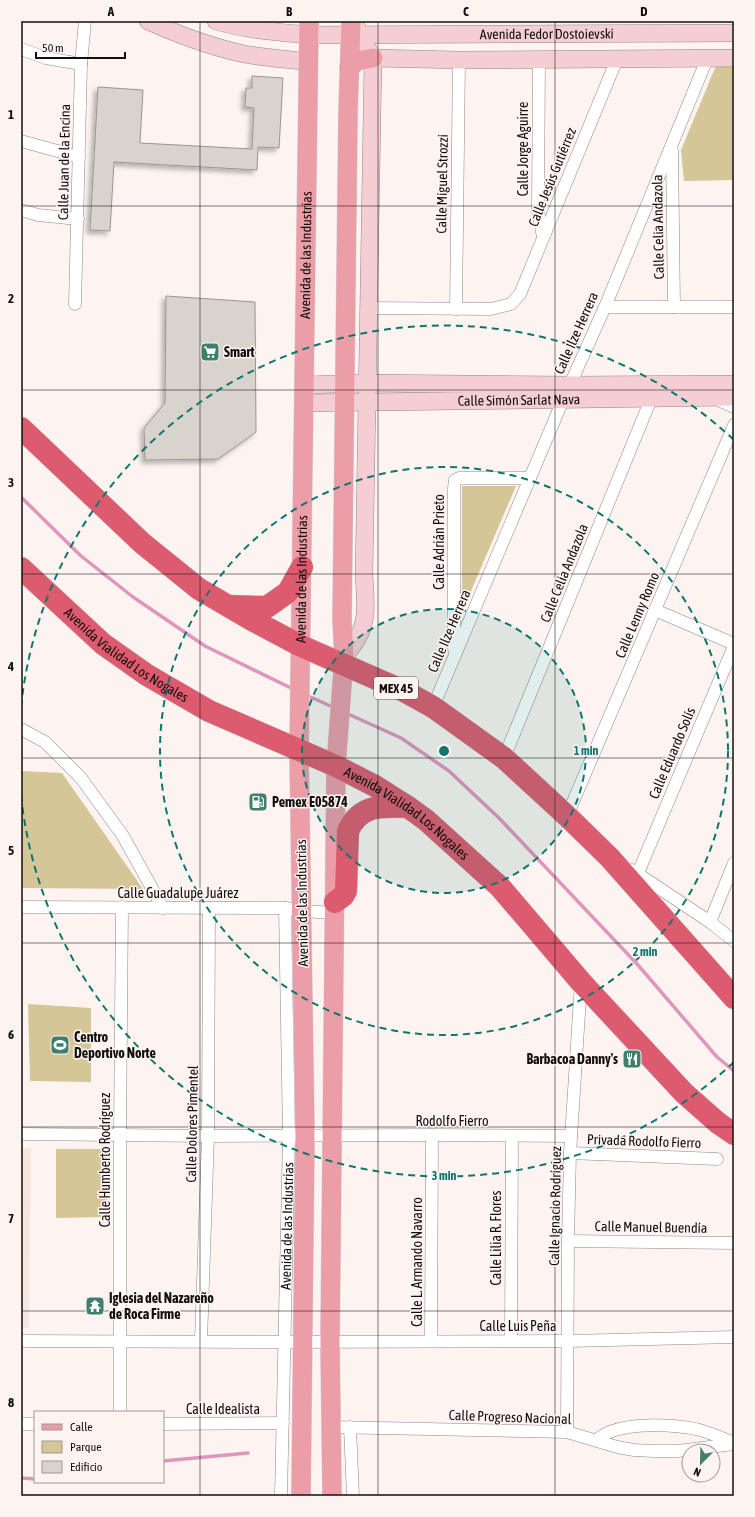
<svg xmlns="http://www.w3.org/2000/svg" width="755" height="1517" viewBox="0 0 755 1517" font-family="'Asap Condensed',sans-serif">
<style>
.built{fill:#f6e6e0}
.green{fill:#d4c697}
.lines{fill:none;stroke-linecap:round;stroke-linejoin:round}
.stream{stroke:#e095bc;stroke-width:3.5}
.building{fill:#d9d3cd;stroke:#9a958f;filter:url(#shadow)}
.street-casing{stroke:#8f8784;stroke-width:13}
.secondary-casing{stroke:#8f8784;stroke-width:18}
.primary-casing{stroke:#d4d4d4;stroke-width:20}
.highway-casing{stroke:#d4d4d4;stroke-width:23}
.street{stroke:#fff;stroke-width:12}
.secondary{stroke:#f5ced4;stroke-width:17}
.primary{stroke:#eb9da8;stroke-width:19}
.highway{stroke:#dd5b6e;stroke-width:22}
.grid{fill:none;stroke:#120f0e;stroke-width:1;stroke-opacity:0.55}
.ring{fill:none;stroke:#0f766e;stroke-width:2;stroke-dasharray:7 5}
.labels{text-anchor:middle;stroke-width:3;stroke-linejoin:round;paint-order:stroke}
.shield{fill:#fdf4f1;stroke:#585452;stroke-width:1}
.shield-label{font-size:13px;font-weight:bold;fill:#120f0e}
.street-label{font-size:14px;fill:#120f0e;stroke:#fdf4f1}
.poi-label{font-size:14px;font-weight:bold;fill:#120f0e;stroke:#fdf4f1;text-anchor:start}
.centre{fill:#0f766e;stroke:#fdf4f1;stroke-width:2}
.ring-label{font-size:12px;text-anchor:middle;font-weight:bold;fill:#0f766e;stroke:#fdf4f1;stroke-width:3;stroke-linejoin:round;paint-order:stroke}
.neatline{fill:none;stroke:#120f0e;stroke-width:1.5}
.grid-label{font-size:13px;text-anchor:middle;font-weight:bold;fill:#120f0e}
</style>
<defs>
<filter id="shadow"><feDropShadow dx="-3.5" dy="3.5" stdDeviation="2" flood-color="#0004"/></filter>
</defs>
<rect width="100%" height="100%" fill="#fdf4f1"/>
<!-- built -->
<path class="built" d="M21,1148H31L29,1328H21Z"/>
<!-- green -->
<path class="green" d="M720,63H734V180L684,181L681,150L715,68Z
M462,486H516L462,612Z
M21,771L62,773L143,889L21,888Z
M28,1004L91,1008V1082L30,1081Z
M56,1149H106L107,1217L56,1218Z"/>
<g class="lines">
<!-- stream -->
<path class="stream" d="M21,497L81,556L133,597L205,646L295,690
M306,695L335,708
M346,713L401,738L449,771L499,818L638,965L717,1057L734,1071
M163,1461L248,1453
M21,1478L35,1479"/>
</g>
<!-- building -->
<path class="building" d="M252,76L283,78L279,148L258,147L257,170L114,162L110,231L90,230L98,87L143,90L140,143L252,149L254,108L245,107L246,88H252Z
M166,296L255,302L256,432L218,459L145,460L144,428L165,403Z"/>
<g class="lines">
<!-- street casing -->
<g class="street-casing">
<g id="street">
<path d="M21,49L46,58L81,64"/>
<path d="M539,60L538,211L543,237"/>
<path d="M21,141L79,157"/>
<path d="M672,150L674,307"/>
<path d="M21,210L38,215L78,219"/>
<path d="M75,304L81,64L85,21"/>
<path d="M605,307H734"/>
<path d="M369,308L491,309L511,304L520,294L617,59"/>
<path d="M456,309L459,60"/>
<path d="M716,399L734,407"/>
<path d="M655,610L734,644"/>
<path d="M454,649V488L455,480L459,478H530"/>
<path d="M433,707L563,400L605,307L707,59"/>
<path d="M21,729L45,742L81,778L123,836L163,908"/>
<path d="M504,758L651,399"/>
<path d="M567,816L734,425"/>
<path d="M632,870L710,922L734,941"/>
<path d="M638,873L734,646"/>
<path d="M21,907L285,908L302,911L335,913"/>
<path d="M710,922L734,863"/>
<path d="M21,1134L208,1136L432,1135L571,1136"/>
<path d="M570,1153L717,1159"/>
<path d="M568,1241L734,1243"/>
<path d="M21,1341L285,1342L569,1341L734,1337"/>
<path d="M201,1341L208,1136L209,908"/>
<path d="M431,1341L432,1135"/>
<path d="M511,1341L512,1136"/>
<path d="M120,1412V1135L122,907"/>
<path d="M21,1424H35"/>
<path d="M163,1424L283,1423"/>
<path d="M330,1427L567,1432L617,1447L634,1450L653,1451H678L734,1444"/>
<path d="M350,1427L353,1496"/>
<path d="M567,1432L568,1241L570,1153L581,982"/>
<path d="M596,1440C600,1437 605,1434 609,1432C633,1423 671,1424 696,1429C709,1432 722,1438 734,1443"/>
<path id="s1" d="M281,1496L289,1136L285,908"/>
</g>
</g>
<!-- secondary casing -->
<g class="secondary-casing">
<g id="secondary">
<path d="M148,21C179,35 212,47 244,54C265,58 287,59 308,62"/>
<path id="s2" d="M216,21C246,30 277,32 309,35L734,33"/>
<path d="M373,58L459,60L734,58"/>
<path d="M305,385L368,383L570,385L734,384"/>
<path id="s3" d="M304,403L734,397"/>
<path d="M344,657C348,651 353,646 357,639C369,621 365,596 364,575L373,58L360,35L354,21"/>
</g>
</g>
<!-- primary casing -->
<g class="primary-casing">
<g id="primary">
<path d="M349,68L357,61L373,58"/>
<path id="s4" d="M301,1496L305,1136L299,751L309,21"/>
<path d="M332,1496L330,1342L335,856L336,766L344,657L342,620L348,112L351,21"/>
</g>
</g>
<!-- highway casing -->
<g class="highway-casing">
<g id="highway">
<path d="M21,428L142,543L199,589L252,620L301,646L404,691L433,707L504,758L567,816L610,858L734,998"/>
<path id="s5" d="M21,568L103,644L147,675L209,711L336,766L375,786L408,807L426,820L500,887L581,982L684,1093L718,1123L734,1134"/>
<path d="M231,606L267,607L288,592L302,567"/>
<path d="M335,902L343,896L346,891L348,831C360,804 382,806 408,807"/>
</g>
</g>
<!-- street -->
<use href="#street" class="street"/>
<!-- secondary -->
<use href="#secondary" class="secondary"/>
<!-- primary -->
<use href="#primary" class="primary"/>
<!-- highway -->
<use href="#highway" class="highway"/>
</g>
<!-- grid -->
<path class="grid" d="M200,21V1496M378,21V1496M555,21V1496M21,206H734M21,390H734M21,574H734M21,758H734M21,943H734M21,1127H734M21,1311H734"/>
<!-- distance rings -->
<circle cx="444" cy="751" r="142" fill="#0f766e" fill-opacity=".12"/>
<g class="ring">
<circle cx="444" cy="751" r="142"/>
<circle cx="444" cy="751" r="284"/>
<path d="M734 1062A425 425 0 0 1 21 795M21 707A425 425 0 0 1 734 440"/>
</g>
<!-- icons -->
<defs>
<g id="supermarket-square" transform="scale(1)"><rect x="-9" y="-9" width="18" height="18" rx="4" fill="#3f7f6d" stroke="#fdf4f1"/><path d="M-6-5.5h2.5l.6 2H6L4.5 2H-2.5L-4.4-4H-6ZM-1.5 3.2a1.3 1.3 0 1 0 .1 0ZM3 3.2a1.3 1.3 0 1 0 .1 0Z" fill="#fff"/></g>
<g id="fuel-square" transform="scale(1)"><rect x="-9" y="-9" width="18" height="18" rx="4" fill="#3f7f6d" stroke="#fdf4f1"/><path d="M-5.5-6h7V0h2V4h1.3V-2.5L3-4.5l.8-.8L6-3V5H2.5V1h-1V6h-7ZM-4.2-4.7v3.2H.2V-4.7Z" fill="#fff"/></g>
<g id="stadium-square" transform="scale(1)"><rect x="-9" y="-9" width="18" height="18" rx="4" fill="#3f7f6d" stroke="#fdf4f1"/><path d="M0-5a6.5 5 0 1 0 0 10a6.5 5 0 1 0 0-10ZM-3.5-1.8h7v3.6h-7Z" fill="#fff"/></g>
<g id="restaurant-square" transform="scale(1)"><rect x="-9" y="-9" width="18" height="18" rx="4" fill="#3f7f6d" stroke="#fdf4f1"/><path d="M-5-6h1v4h1v-4h1v4h1v-4h1v5L-1.5 .5V6h-2V.5L-5-1ZM5-6V6H3V1.5H1.5Q1.5-4 5-6Z" fill="#fff"/></g>
<g id="temple-square" transform="scale(1)"><rect x="-9" y="-9" width="18" height="18" rx="4" fill="#3f7f6d" stroke="#fdf4f1"/><path d="M0-6L5-2H3V0L6.5 2.5H4V6H1.5V3h-3V6H-4V2.5H-6.5L-3 0V-2H-5Z" fill="#fff"/></g>
</defs>
<g fill-rule="evenodd">
<use href="#supermarket-square" x="210" y="352"/>
<use href="#fuel-square" x="258" y="802"/>
<use href="#stadium-square" x="60" y="1045"/>
<use href="#restaurant-square" x="632" y="1059"/>
<use href="#temple-square" x="95" y="1306"/>
</g>
<g class="labels">
<!-- shield labels -->
<rect class="shield" x="374" y="677" width="44" height="22" rx="3"/>
<g class="shield-label">
<text x="396" y="693">MEX 45</text>
</g>
<!-- street labels -->
<g class="street-label">
<text dy="5" stroke="none"><textPath href="#s2" startOffset="332">Avenida Fedor Dostoievski</textPath></text>
<text transform="translate(523 149) rotate(-90)" y="5">Calle Jorge Aguirre</text>
<text transform="translate(64 162) rotate(-89)" y="5">Calle Juan de la Encina</text>
<text transform="translate(552 177) rotate(-68)" y="5">Calle Jesús Gutiérrez</text>
<text transform="translate(442 184) rotate(-89)" y="5">Calle Miguel Strozzi</text>
<text transform="translate(658 227) rotate(-91)" y="5">Calle Celia Andazola</text>
<text dy="5" stroke="none"><textPath href="#s4" startOffset="1241">Avenida de las Industrias</textPath></text>
<text transform="translate(576 333) rotate(-66)" y="5">Calle Ilze Herrera</text>
<text dy="5" stroke="none"><textPath href="#s3" startOffset="215">Calle Simón Sarlat Nava</textPath></text>
<text transform="translate(439 542) rotate(-90)" y="5">Calle Adrián Prieto</text>
<text transform="translate(564 573) rotate(-68)" y="5">Calle Celia Andazola</text>
<text dy="5" stroke="none"><textPath href="#s4" startOffset="917">Avenida de las Industrias</textPath></text>
<text transform="translate(637 615) rotate(-67)" y="5">Calle Lenny Romo</text>
<text transform="translate(449 631) rotate(-67)" y="5">Calle Ilze Herrera</text>
<text dy="5" stroke="none"><textPath href="#s5" startOffset="137">Avenida Vialidad Los Nogales</textPath></text>
<text transform="translate(672 753) rotate(-67)" y="5">Calle Eduardo Solís</text>
<text dy="5" stroke="none"><textPath href="#s5" startOffset="461">Avenida Vialidad Los Nogales</textPath></text>
<text x="178" y="898">Calle Guadalupe Juárez</text>
<text transform="translate(302 903) rotate(-91)" y="5">Avenida de las Industrias</text>
<text x="452" y="1126">Rodolfo Fierro</text>
<text transform="translate(192 1124) rotate(-89)" y="5">Calle Dolores Pimentel</text>
<text transform="translate(644 1141) rotate(2)" y="5">Privada Rodolfo Fierro</text>
<text transform="translate(105 1160) rotate(-90)" y="5">Calle Humberto Rodríguez</text>
<text transform="translate(555 1206) rotate(-89)" y="5">Calle Ignacio Rodríguez</text>
<text dy="5" stroke="none"><textPath href="#s1" startOffset="270">Avenida de las Industrias</textPath></text>
<text transform="translate(651 1227) rotate(1)" y="5">Calle Manuel Buendía</text>
<text transform="translate(496 1238) rotate(-90)" y="5">Calle Lilia R. Flores</text>
<text transform="translate(417 1262) rotate(-90)" y="5">Calle L. Armando Navarro</text>
<text x="518" y="1331">Calle Luis Peña</text>
<text x="223" y="1414">Calle Idealista</text>
<text transform="translate(510 1417) rotate(2)" y="5">Calle Progreso Nacional</text>
</g>
<!-- poi labels -->
<g class="poi-label">
<text x="224" y="357">Smart</text>
<text x="272" y="807">Pemex E05874</text>
<text x="74" y="1042">Centro<tspan x="74" dy="16">Deportivo Norte</tspan></text>
<text x="618" y="1064" text-anchor="end">Barbacoa Danny's</text>
<text x="109" y="1303">Iglesia del Nazareño<tspan x="109" dy="16">de Roca Firme</tspan></text>
</g>
</g>
<circle cx="444" cy="751" r="6" class="centre"/>
<g class="ring-label">
<text x="586" y="755">1 min</text>
<text x="645" y="956">2 min</text>
<text x="444" y="1180">3 min</text>
</g>
<!-- border -->
<rect width="755" height="1517" fill="none" stroke="#fdf4f1" stroke-width="44"/>
<!-- legend -->
<rect x="34" y="1411" width="130" height="72" fill="#fdf4f1" stroke="#9f9896"/>
<rect x="42" y="1424" width="20" height="6" fill="#eb9da8" stroke="#9f9896"/>
<text x="70" y="1431" font-size="12" fill="#120f0e">Calle</text>
<rect x="42" y="1441" width="20" height="12" fill="#d4c697" stroke="#9f9896"/>
<text x="70" y="1451" font-size="12" fill="#120f0e">Parque</text>
<rect x="42" y="1461" width="20" height="12" fill="#d9d3cd" stroke="#9f9896"/>
<text x="70" y="1471" font-size="12" fill="#120f0e">Edificio</text>
<!-- north arrow -->
<g transform="translate(701 1463) rotate(203)"><circle r="19" fill="#fdf4f1" stroke="#9f9896"/>
<path d="M0-3L7 15L0 10L-7 15Z" fill="#3f7f6d"/>
<text y="-6" font-size="11" font-weight="bold" text-anchor="middle" fill="#120f0e">N</text>
</g>
<!-- scale -->
<path d="M36 52v6h89v-6" fill="none" stroke="#120f0e" stroke-width="2"/>
<text x="42" y="52" font-size="12" fill="#120f0e" stroke="#fdf4f1" stroke-width="3" paint-order="stroke">50 m</text>
<rect x="22" y="22" width="711" height="1473" class="neatline"/>
<g class="grid-label">
<text x="111" y="16">A</text>
<text x="289" y="16">B</text>
<text x="466" y="16">C</text>
<text x="644" y="16">D</text>
<text x="11" y="119">1</text>
<text x="11" y="303">2</text>
<text x="11" y="487">3</text>
<text x="11" y="671">4</text>
<text x="11" y="855">5</text>
<text x="11" y="1039">6</text>
<text x="11" y="1223">7</text>
<text x="11" y="1407">8</text>
</g>
</svg>
